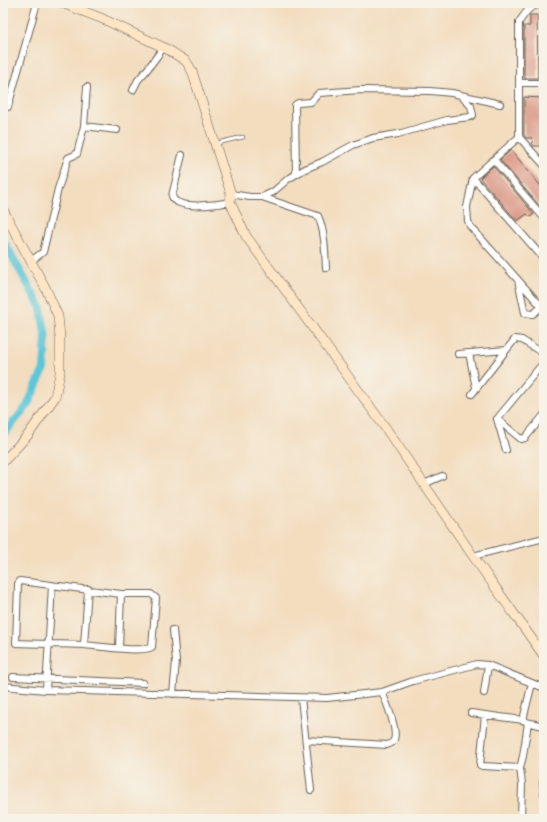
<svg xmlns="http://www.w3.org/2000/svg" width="547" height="822" viewBox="0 0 547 822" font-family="Mali,sans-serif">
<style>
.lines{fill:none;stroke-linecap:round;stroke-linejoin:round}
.canal{stroke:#5dc6d8;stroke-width:8}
.building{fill:#d8907e}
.lane-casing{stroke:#676055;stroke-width:4.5}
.street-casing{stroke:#676055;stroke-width:8}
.secondary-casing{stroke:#676055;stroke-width:10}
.lane{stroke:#fff;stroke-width:3}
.street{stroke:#fff;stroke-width:6}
.secondary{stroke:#fee5c5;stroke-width:9}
</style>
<rect width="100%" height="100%" fill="#f7f3e8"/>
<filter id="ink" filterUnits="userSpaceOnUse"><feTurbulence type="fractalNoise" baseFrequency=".025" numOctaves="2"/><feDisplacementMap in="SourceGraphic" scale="8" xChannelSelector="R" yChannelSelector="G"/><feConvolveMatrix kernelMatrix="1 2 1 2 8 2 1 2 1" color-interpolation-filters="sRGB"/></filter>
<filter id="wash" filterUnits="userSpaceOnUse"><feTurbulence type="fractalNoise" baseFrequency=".012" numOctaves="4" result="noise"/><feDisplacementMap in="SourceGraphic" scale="16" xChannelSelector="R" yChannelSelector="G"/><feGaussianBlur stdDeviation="0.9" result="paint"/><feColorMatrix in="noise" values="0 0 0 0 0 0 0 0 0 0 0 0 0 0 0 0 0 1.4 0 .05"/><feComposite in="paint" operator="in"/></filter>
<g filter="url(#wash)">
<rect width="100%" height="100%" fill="#f3ddbf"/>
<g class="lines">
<!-- canal -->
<path class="canal" d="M3,240L41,308L46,339L44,369L27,406L3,435"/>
</g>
<g id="blocks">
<!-- building -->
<path class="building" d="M530,15H537L538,78H524V26H530Z
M524,97L542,98V146H533L532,138H526L524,135Z
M511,150L544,190V211L500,160Z
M493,166L534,214L530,217L527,214L517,221L480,178Z"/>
</g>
</g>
<g filter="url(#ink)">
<use href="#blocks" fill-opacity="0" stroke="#676055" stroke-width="1"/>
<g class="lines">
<!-- lane casing -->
<g class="lane-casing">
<path id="lane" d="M217,143L243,137"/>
</g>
<!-- street casing -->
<g class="street-casing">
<path id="street" d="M519,83H544
M133,90L138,80L146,71L164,47
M8,107L37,3
M84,126L87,87
M519,137L544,165
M182,155L172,196C176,211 219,204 230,202
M494,160L544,218
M296,174L295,105L298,103L311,102L319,93L361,90L430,91L452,93L500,104
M473,178L544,259
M231,194L250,197H262L273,192L288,179L305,169L322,162L353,145L373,138L398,134L447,120L470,117L473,115L471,106L460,95
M262,197L318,216C325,231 325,252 326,268
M31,261L43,252L58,189L68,158L77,154L84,126L117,130
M518,280L525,313L533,314L544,305
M542,307L470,226L468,221L467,207L473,178L519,137V22C528,10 528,6 544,4
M469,353L476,388
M458,354L506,350
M472,394L515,339L522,340L544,354
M497,419L544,362
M497,419L521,439L525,438L544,415
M497,419L506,450
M424,484L442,476
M473,556L544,538
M20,581L121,594H151L156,598L152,647C143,653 97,646 84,645C62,644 39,644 16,643L18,584Z
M84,645L88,589
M119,648L121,594
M13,677L143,683
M3,686L46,690L327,698L382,692L413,681L477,664L488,665L544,688
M46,690L52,585
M484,693L488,665
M173,694L176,661L173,630
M301,698L311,790
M471,713L523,720L532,683
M485,715L480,765L482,766L520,768
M526,722L544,726
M306,740L387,745C390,744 393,743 394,740C398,730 386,701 382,692
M543,782L544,794
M521,818L522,784L520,768L523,756L528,723
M518,819L521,818H544"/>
</g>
<!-- secondary casing -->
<g class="secondary-casing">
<path id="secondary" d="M62,3L103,19L167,49L186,61L192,71L231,194L230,202L246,236L387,430L473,556L544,656
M3,210L46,289L58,316L60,338V373L55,397L28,435L3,462"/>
</g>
<!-- lane -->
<use href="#lane" class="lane"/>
<!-- street -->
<use href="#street" class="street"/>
<!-- secondary -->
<use href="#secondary" class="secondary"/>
</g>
</g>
<!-- margin -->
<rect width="547" height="822" fill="none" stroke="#f7f3e8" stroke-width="16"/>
</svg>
